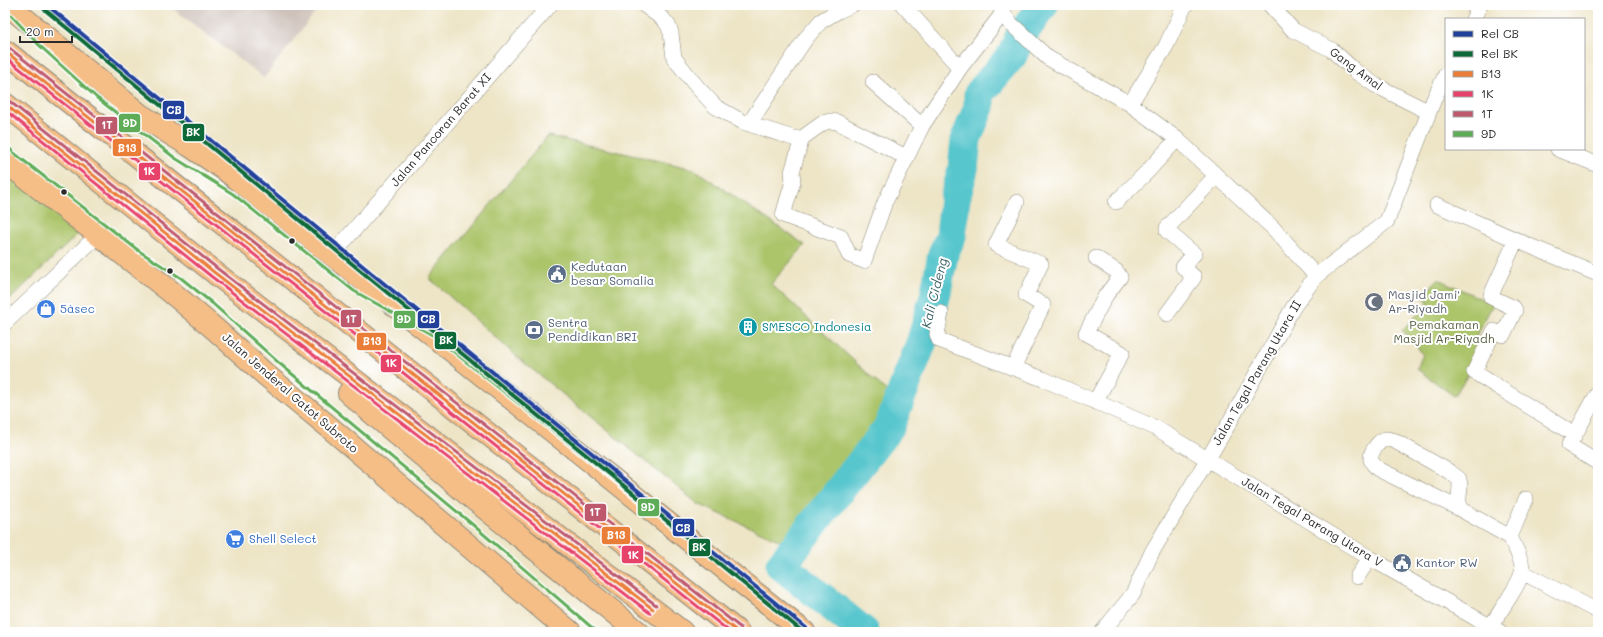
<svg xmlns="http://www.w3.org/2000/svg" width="1603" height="637" viewBox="0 0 1603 637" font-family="Mali,sans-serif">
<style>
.industrial{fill:#cec1ba}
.green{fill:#acc56b;stroke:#6c784b}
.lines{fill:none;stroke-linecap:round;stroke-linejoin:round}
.river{stroke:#58c6cd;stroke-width:31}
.minor-casing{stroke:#8c8879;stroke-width:16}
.trunk-casing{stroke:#8c8879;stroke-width:24}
.motorway-casing{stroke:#8c8879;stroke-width:24}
.minor{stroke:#fff;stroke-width:15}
.trunk{stroke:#f6be87;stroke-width:22}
.motorway{stroke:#f6be87;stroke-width:22}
.bus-1-casing{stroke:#fff;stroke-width:6}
.bus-2-casing{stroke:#fff;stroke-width:6}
.bus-3-casing{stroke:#fff;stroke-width:6}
.bus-4-casing{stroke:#fff;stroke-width:6}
.bus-1{stroke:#ea7d37;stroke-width:3}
.bus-2{stroke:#e6426a;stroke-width:3}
.bus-3{stroke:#bd586d;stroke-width:3}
.bus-4{stroke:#5eac57;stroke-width:3}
.rail-1-casing{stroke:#fff;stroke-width:7}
.rail-2-casing{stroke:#fff;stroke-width:7}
.rail-1{stroke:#20409a;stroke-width:4}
.rail-2{stroke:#0e6938;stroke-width:4}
.bus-dot{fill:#2b2b2b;stroke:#fff;stroke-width:1.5}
.labels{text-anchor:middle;stroke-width:4;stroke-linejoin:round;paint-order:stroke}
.street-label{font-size:12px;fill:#2b2b2b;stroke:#fff}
.service-label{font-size:12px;fill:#4e5e75;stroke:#fff;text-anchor:start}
.worship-label{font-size:12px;fill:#5b616d;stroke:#fff;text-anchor:start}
.shop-label{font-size:12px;fill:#366cbe;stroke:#fff;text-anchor:start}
.park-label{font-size:12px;fill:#586141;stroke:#fff}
.culture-label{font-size:12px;fill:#0d838f;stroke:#fff;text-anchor:start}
.water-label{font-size:13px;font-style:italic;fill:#3b6164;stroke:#fff}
.line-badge{stroke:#fff;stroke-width:1.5}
.badge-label{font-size:11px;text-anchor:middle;font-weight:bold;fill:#fff}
</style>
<rect width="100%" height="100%" fill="#fff"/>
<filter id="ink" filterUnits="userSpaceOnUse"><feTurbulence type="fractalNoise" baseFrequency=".025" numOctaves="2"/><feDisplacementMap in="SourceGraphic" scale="8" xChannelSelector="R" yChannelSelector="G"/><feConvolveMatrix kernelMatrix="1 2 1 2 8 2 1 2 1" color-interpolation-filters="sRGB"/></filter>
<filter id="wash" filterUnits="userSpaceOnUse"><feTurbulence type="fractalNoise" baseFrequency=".012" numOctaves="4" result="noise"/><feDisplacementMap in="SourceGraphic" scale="16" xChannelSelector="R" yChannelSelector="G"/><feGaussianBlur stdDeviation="0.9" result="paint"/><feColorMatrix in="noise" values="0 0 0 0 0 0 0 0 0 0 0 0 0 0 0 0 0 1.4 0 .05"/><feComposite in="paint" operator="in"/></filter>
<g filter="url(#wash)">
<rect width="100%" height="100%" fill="#eee5c7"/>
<!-- industrial -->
<path class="industrial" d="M168,5H321L264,78Z"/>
<!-- green -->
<path class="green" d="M548,136L694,169L805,245L771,284L893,397L841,476L785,543L698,504L522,361L429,278Z
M5,170L82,230L5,304Z
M1438,279L1493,304L1473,342L1483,352L1454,396L1417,369L1423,354L1402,330L1429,303L1423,296Z"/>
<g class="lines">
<!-- river -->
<path class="river" d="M864,632L781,565L889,427L922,341L935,297L943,254L951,236L955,199L963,169L966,139L979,107V94L1012,55L1020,37L1043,5"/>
</g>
</g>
<g filter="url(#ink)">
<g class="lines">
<!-- minor casing -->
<g class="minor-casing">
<path id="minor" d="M644,5L663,19L668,25L671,33L674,58L698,88L716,107L743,122L793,138H802L823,123L830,121L837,122L906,157
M903,5L960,68
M999,5L1009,22L1048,58L1130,104L1177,139L1273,228L1316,276
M1270,5L1293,30L1332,50L1355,71L1375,85L1429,112
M1473,19L1480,5
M873,82L922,126
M1130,104L1166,46L1185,5
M749,124L806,38L821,21L838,11L852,5
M802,138L792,172L793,181L783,215L841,237L849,255L864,261L885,202L922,126L960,68L1003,13
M1558,149L1598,165
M1116,202L1148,171L1177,139
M1437,205L1537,249L1598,274
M1516,240L1491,295V297L1514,308L1515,310L1503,335L1494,331L1474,372L1575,435
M332,255L550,5
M941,313L937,334L939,340L1043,379L1156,428L1370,558L1500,632
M1167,314L1194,277L1183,267L1194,254L1167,231V228L1216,176
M5,323L98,235
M1013,368L1043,305L1026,295L1041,264L996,245L1017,202
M1598,393L1569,445L1598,463
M1095,402L1122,353L1086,333L1106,295L1120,277L1116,271L1096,258
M1458,508L1460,486L1459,479L1450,472L1393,440C1391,440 1387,439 1386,439C1379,440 1370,452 1371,459C1371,463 1375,466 1378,469L1458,508L1510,537
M1522,572L1597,611
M1357,577L1370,558
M1491,626C1498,614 1520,584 1522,572C1524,564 1514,545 1510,537L1526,499
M1102,632L1133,594L1152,552L1228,425L1294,306L1316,276L1387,221L1434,99L1446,74"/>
</g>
<!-- trunk casing -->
<g class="trunk-casing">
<path id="trunk" d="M8,5L140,115L189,145L227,171L804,632
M5,161L170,291L216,330L266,375L328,426L570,632"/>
</g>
<!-- motorway casing -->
<g class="motorway-casing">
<path id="motorway" d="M5,51L738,632
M5,104L215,273L682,632
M349,393L470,496L638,632"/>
</g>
<!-- minor -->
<use href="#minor" class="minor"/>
<!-- trunk -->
<use href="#trunk" class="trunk"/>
<!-- motorway -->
<use href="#motorway" class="motorway"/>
<!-- bus-1 casing -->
<g class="bus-1-casing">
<path id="bus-1" d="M5,51L738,632
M5,104L215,273L653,609"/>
</g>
<!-- bus-2 casing -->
<g class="bus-2-casing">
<path id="bus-2" d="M5,57L730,632
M5,110L212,277L650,613"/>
</g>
<!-- bus-3 casing -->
<g class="bus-3-casing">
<path id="bus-3" d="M8,47L741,628
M8,100L218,269L656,605"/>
</g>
<!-- bus-4 casing -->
<g class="bus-4-casing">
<path id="bus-4" d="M5,9L39,45L97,98L175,158L233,194L354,291L434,336L804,632
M5,144L14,153L139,251L181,278L212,303L279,363L473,525L597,632"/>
</g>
<!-- bus-1 -->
<use href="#bus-1" class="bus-1"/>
<!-- bus-2 -->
<use href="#bus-2" class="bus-2"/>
<!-- bus-3 -->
<use href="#bus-3" class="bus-3"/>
<!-- bus-4 -->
<use href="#bus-4" class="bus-4"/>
<!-- rail-1 casing -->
<g class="rail-1-casing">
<path id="rail-1" d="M47,5L376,277L811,632"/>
</g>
<!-- rail-2 casing -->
<g class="rail-2-casing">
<path id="rail-2" d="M44,9L373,281L803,632"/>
</g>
<!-- rail-1 -->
<use href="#rail-1" class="rail-1"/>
<!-- rail-2 -->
<use href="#rail-2" class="rail-2"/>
</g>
</g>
<!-- icons -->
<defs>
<g id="civic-disc" transform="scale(1)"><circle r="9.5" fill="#5c6f8a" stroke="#fff"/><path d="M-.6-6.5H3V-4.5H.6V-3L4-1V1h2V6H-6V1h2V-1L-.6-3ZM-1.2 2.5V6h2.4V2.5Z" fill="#fff"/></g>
<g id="mosque-disc" transform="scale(1)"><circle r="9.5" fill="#6b7280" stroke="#fff"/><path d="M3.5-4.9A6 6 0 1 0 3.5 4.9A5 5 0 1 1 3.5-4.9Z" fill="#fff"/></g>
<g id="shop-disc" transform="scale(1)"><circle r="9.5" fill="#3f7fe0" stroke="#fff"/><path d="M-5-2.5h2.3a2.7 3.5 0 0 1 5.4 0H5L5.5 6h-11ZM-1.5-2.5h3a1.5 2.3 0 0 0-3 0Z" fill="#fff"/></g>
<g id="building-disc" transform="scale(1)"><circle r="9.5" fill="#0f9aa8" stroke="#fff"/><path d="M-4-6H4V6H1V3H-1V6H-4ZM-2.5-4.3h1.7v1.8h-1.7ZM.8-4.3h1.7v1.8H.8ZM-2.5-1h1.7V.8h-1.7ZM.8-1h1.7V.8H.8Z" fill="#fff"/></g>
<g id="bank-disc" transform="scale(1)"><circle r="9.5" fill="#5c6f8a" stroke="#fff"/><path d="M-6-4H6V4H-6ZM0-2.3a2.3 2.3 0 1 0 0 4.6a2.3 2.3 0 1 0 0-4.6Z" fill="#fff"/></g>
<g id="supermarket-disc" transform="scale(1)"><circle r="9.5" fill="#3f7fe0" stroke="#fff"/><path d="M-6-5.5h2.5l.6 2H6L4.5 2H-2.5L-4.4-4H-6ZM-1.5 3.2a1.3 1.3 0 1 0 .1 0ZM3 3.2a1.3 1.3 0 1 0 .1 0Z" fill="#fff"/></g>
</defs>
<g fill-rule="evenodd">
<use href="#civic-disc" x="557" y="274"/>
<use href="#mosque-disc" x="1374" y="302"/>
<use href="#shop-disc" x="46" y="309"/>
<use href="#building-disc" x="748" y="327"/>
<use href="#bank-disc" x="534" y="330"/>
<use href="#supermarket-disc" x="235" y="539"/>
<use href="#civic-disc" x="1402" y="563"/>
</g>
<!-- markers -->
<g class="bus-dot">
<circle cx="64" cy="192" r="3.5"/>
<circle cx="292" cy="241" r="3.5"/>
<circle cx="170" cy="271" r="3.5"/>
</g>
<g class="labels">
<!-- street labels -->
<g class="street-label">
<text transform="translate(1356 69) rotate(37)" y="4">Gang Amal</text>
<text transform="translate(441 130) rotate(-49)" y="4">Jalan Pancoran Barat XI</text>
<text transform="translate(1257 373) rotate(-60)" y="4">Jalan Tegal Parang Utara II</text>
<text transform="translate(290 393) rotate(41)" y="4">Jalan Jenderal Gatot Subroto</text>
<text transform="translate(1312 522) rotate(31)" y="4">Jalan Tegal Parang Utara V</text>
</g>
<!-- service labels -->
<g class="service-label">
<text x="571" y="271">Kedutaan<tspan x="571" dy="14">besar Somalia</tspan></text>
<text x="548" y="327">Sentra<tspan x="548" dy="14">Pendidikan BRI</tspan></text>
<text x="1416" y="567">Kantor RW</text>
</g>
<!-- worship labels -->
<g class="worship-label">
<text x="1388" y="299">Masjid Jami'<tspan x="1388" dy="14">Ar-Riyadh</tspan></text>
</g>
<!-- shop labels -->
<g class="shop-label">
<text x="60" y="313">5àsec</text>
<text x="249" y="543">Shell Select</text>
</g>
<!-- park labels -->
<g class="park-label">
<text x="1444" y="329">Pemakaman<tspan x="1444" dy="14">Masjid Ar-Riyadh</tspan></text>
</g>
<!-- culture labels -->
<g class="culture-label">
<text x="762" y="331">SMESCO Indonesia</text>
</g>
<!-- water labels -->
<g class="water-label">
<text transform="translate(934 293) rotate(-76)" y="5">Kali Cideng</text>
</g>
</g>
<g class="line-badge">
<rect x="162" y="100" width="23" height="20" rx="4" fill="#20409a"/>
<rect x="118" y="113" width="23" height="20" rx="4" fill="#5eac57"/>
<rect x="95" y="116" width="23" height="19" rx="4" fill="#bd586d"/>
<rect x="182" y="123" width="23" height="19" rx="4" fill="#0e6938"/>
<rect x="112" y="138" width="30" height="19" rx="4" fill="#ea7d37"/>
<rect x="138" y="162" width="23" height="19" rx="4" fill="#e6426a"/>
<rect x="340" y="309" width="22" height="19" rx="4" fill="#bd586d"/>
<rect x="393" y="310" width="23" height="19" rx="4" fill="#5eac57"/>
<rect x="417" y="310" width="23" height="19" rx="4" fill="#20409a"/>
<rect x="434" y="331" width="23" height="19" rx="4" fill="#0e6938"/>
<rect x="356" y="332" width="31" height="19" rx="4" fill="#ea7d37"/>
<rect x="380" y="354" width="22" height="19" rx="4" fill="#e6426a"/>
<rect x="637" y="498" width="23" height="19" rx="4" fill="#5eac57"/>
<rect x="584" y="503" width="23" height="19" rx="4" fill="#bd586d"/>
<rect x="672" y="518" width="23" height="19" rx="4" fill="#20409a"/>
<rect x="601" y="526" width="30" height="19" rx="4" fill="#ea7d37"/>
<rect x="688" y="538" width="23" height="19" rx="4" fill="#0e6938"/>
<rect x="621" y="545" width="23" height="19" rx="4" fill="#e6426a"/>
</g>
<g class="badge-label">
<text x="174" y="114">CB</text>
<text x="130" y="127">9D</text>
<text x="107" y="129">1T</text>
<text x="193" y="136">BK</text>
<text x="127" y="152">B13</text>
<text x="149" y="175">1K</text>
<text x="351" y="323">1T</text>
<text x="404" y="323">9D</text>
<text x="428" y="323">CB</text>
<text x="446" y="344">BK</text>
<text x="372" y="345">B13</text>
<text x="391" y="367">1K</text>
<text x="648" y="511">9D</text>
<text x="595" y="516">1T</text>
<text x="683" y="532">CB</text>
<text x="616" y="539">B13</text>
<text x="699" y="551">BK</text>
<text x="633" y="559">1K</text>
</g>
<!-- margin -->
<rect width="1603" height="637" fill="none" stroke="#fff" stroke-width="20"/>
<!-- legend -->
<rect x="1445" y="18" width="140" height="132" fill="#ffffff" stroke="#aaaaaa"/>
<rect x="1453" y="31" width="20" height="6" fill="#20409a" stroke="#aaaaaa"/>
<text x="1481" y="38" font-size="12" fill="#2b2b2b">Rel CB</text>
<rect x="1453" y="51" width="20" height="6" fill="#0e6938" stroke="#aaaaaa"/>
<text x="1481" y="58" font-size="12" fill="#2b2b2b">Rel BK</text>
<rect x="1453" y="71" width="20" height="6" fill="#ea7d37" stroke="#aaaaaa"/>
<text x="1481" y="78" font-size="12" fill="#2b2b2b">B13</text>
<rect x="1453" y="91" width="20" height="6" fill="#e6426a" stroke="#aaaaaa"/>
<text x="1481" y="98" font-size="12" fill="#2b2b2b">1K</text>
<rect x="1453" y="111" width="20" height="6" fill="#bd586d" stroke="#aaaaaa"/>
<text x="1481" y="118" font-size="12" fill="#2b2b2b">1T</text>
<rect x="1453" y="131" width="20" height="6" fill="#5eac57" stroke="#aaaaaa"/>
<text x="1481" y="138" font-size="12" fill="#2b2b2b">9D</text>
<!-- scale -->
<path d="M20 36v6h52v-6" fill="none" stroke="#2b2b2b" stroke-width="2"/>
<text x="26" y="36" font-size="12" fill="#2b2b2b" stroke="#ffffff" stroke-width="3" paint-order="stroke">20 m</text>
</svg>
